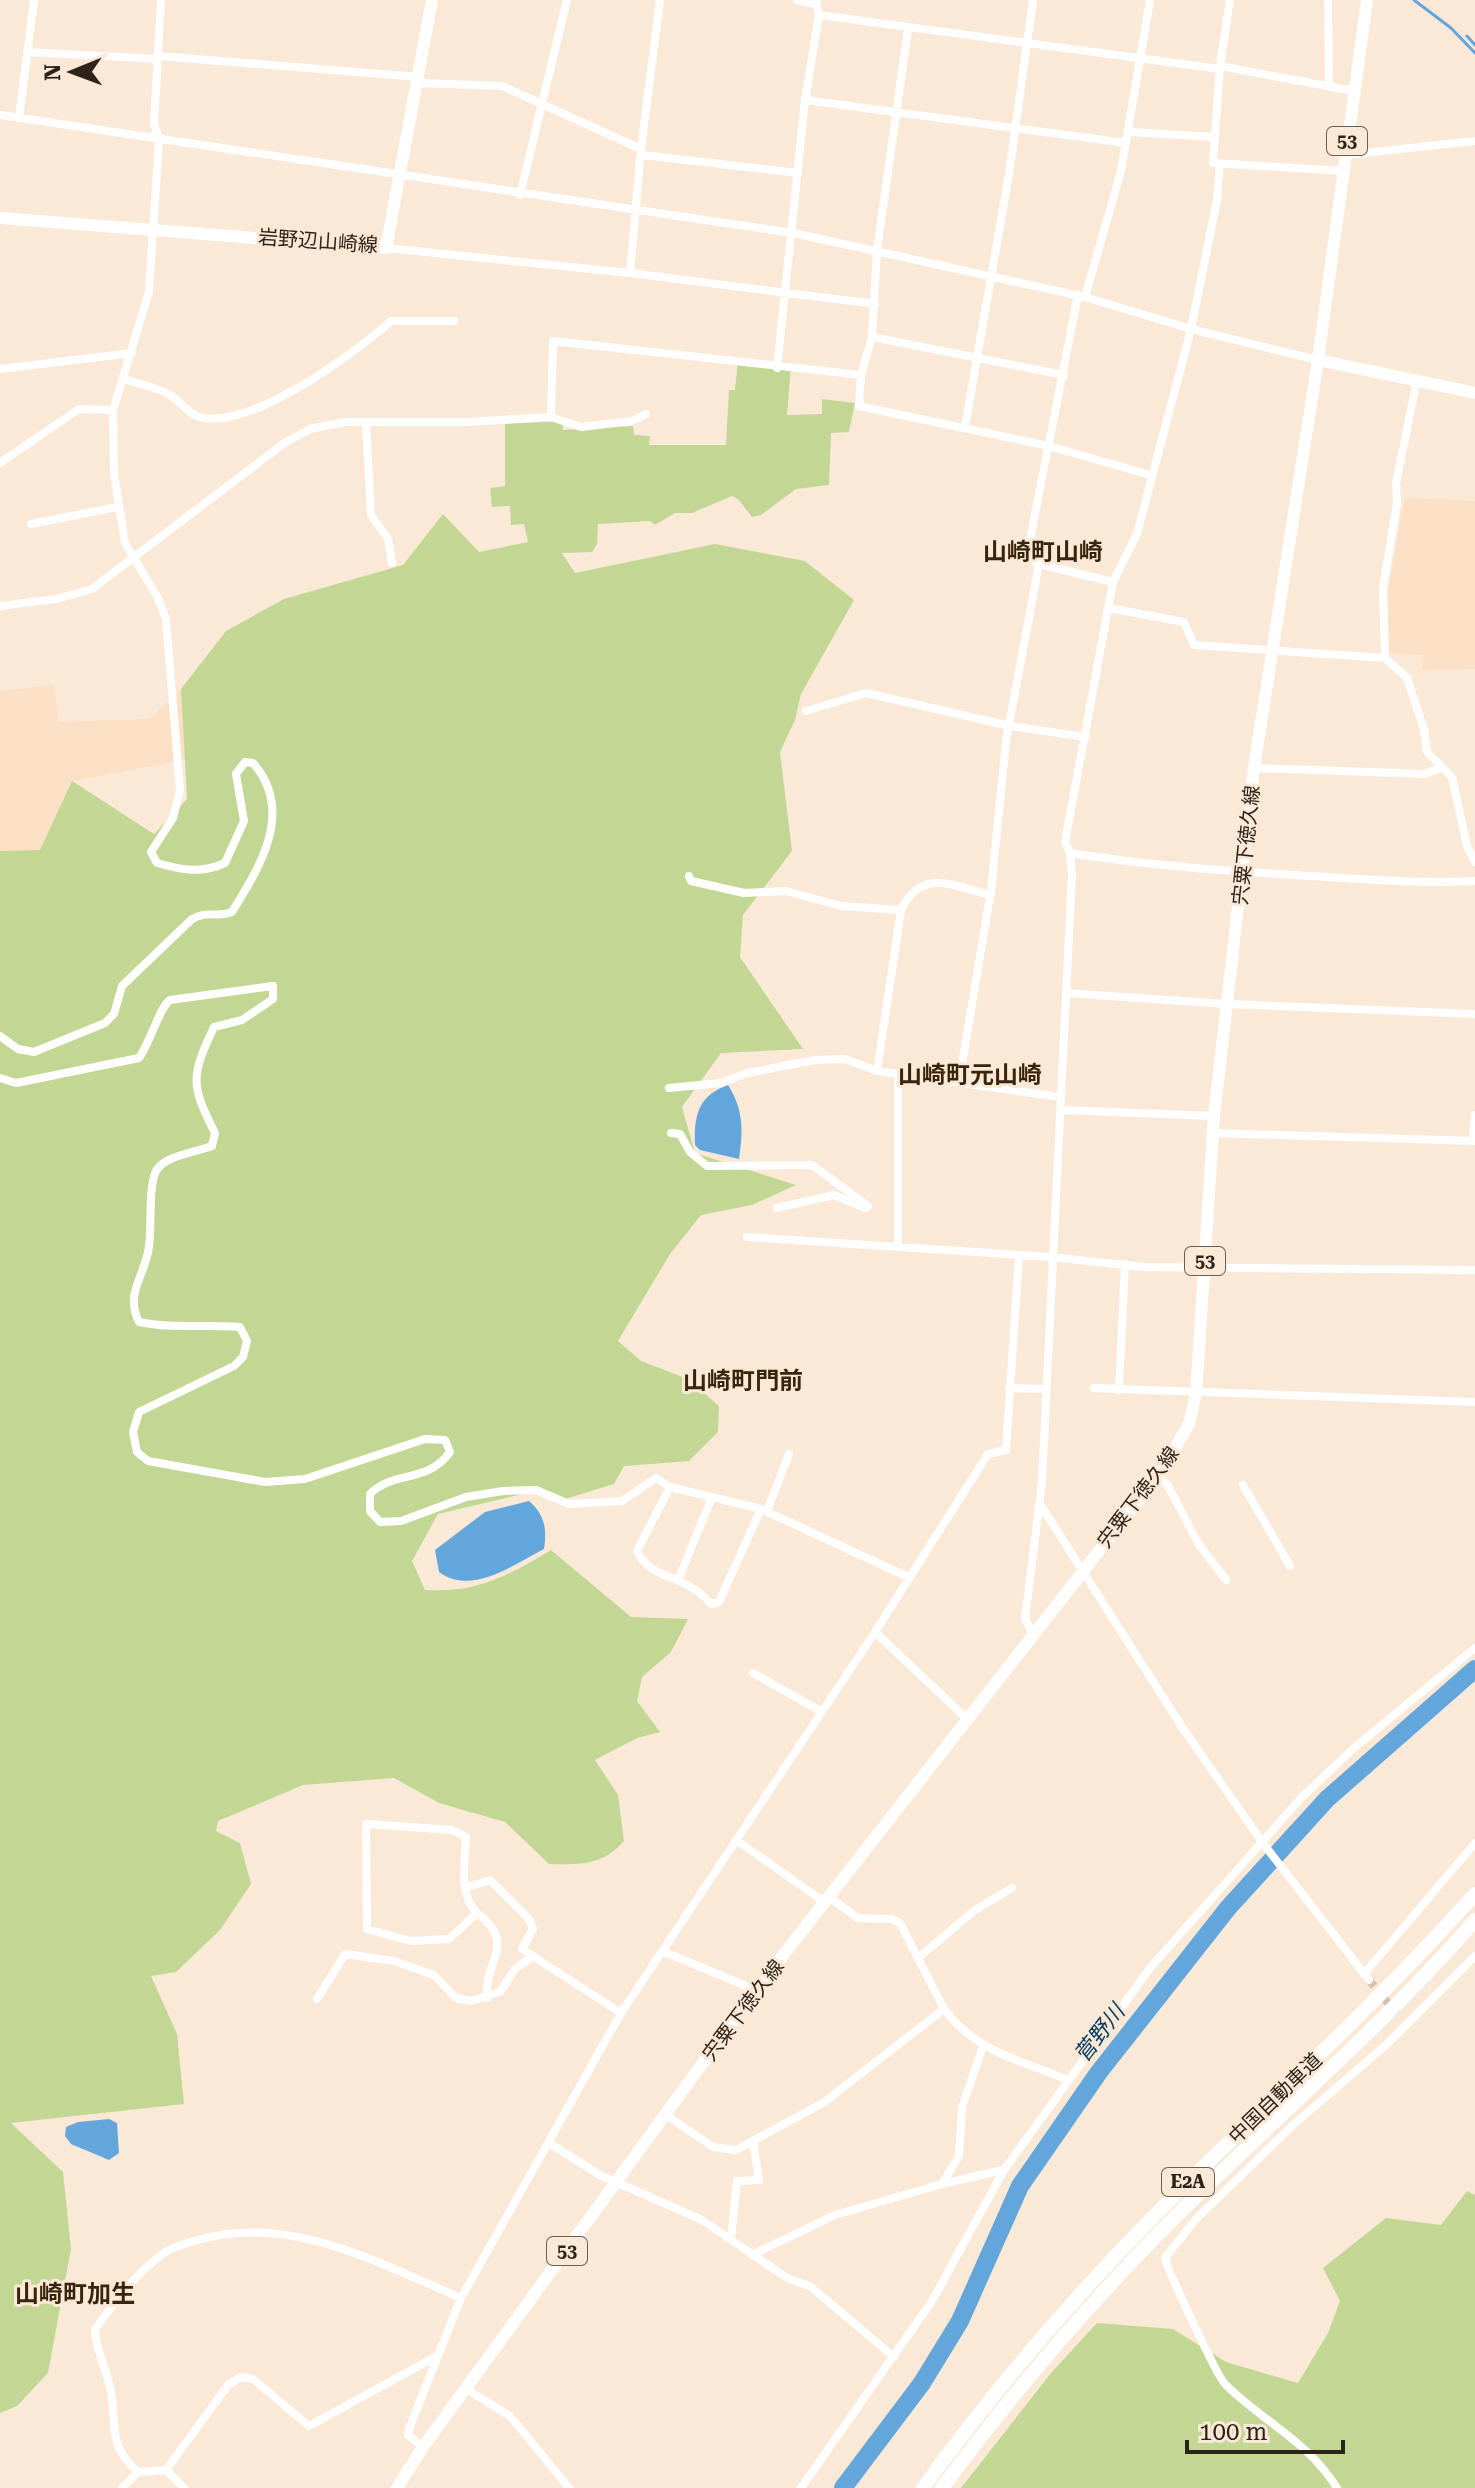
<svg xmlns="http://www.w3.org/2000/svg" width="1475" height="2488" viewBox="0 0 1475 2488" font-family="'Roboto Serif','Noto Sans JP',serif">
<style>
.built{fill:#fce0c5}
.green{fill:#c2d794}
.water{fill:#63a6db}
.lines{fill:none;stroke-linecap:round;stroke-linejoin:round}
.stream{stroke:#63a6db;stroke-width:3}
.river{stroke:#63a6db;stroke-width:18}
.street-tunnel{stroke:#d2c1b2;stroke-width:8;stroke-dasharray:8 4;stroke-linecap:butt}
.street{stroke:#fff;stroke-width:8}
.secondary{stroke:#fff;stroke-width:12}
.primary{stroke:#fff;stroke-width:12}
.highway{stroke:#fff;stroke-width:14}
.labels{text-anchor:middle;stroke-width:6;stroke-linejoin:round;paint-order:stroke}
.shield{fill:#fbe9d8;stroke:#6c5e52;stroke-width:2}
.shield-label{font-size:18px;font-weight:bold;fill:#2e2318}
.street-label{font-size:20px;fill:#2e2318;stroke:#fbe9d8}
.water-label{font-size:22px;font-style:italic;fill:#073d60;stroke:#fbe9d8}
.quarter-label{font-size:24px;font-weight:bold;fill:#3a250c;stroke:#fbe9d8}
</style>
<rect width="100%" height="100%" fill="#fbe9d8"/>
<!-- built -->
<path class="built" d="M1409,498L1475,501V669L1422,670L1423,655L1389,653L1388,593L1404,501Z
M54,685L59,722L149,719L181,689L185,760L72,781L40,850L0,851V691Z"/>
<!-- green -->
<path class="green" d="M738,360L791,366L787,415L822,414V399L855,403L849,432L831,433L829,485L796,489L761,515L752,517L739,500L732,496L692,513H675L655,525L650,521L598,524L597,544L592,552L562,553L575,573L715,544L805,561L854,600L801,694L795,720L780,752L792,851L743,915L740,957L803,1049L721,1053L682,1107L695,1153L796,1185L752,1205L701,1215L670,1254L618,1341L641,1361L688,1379L719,1406L718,1432L689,1461L624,1466L614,1484L555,1502L544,1489L438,1514L412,1561L425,1590C477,1593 508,1576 551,1550L631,1617L688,1619L671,1652L642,1677L637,1701L660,1732L637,1738L595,1760L618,1795L624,1841C604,1865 579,1865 549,1864L505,1822L439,1803L394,1778L303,1785L218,1821L216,1831L240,1843L251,1884L220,1930L176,1972L151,1976L177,2034L184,2104L11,2123L63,2172L71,2249L48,2373L17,2406L0,2413V851L40,850L72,781L154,834L187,799L181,689L226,631L284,599L403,565L443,514L479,552L528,542L524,524L511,525L510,506L492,507L490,488L505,486V424L562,421L563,430L633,426L634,435L650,436L649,445H726L729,390H735Z
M1467,2191L1475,2195V2488H961L1051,2373L1097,2323L1173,2329L1226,2362L1298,2383L1328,2333L1340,2301L1323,2268L1386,2218L1441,2225Z"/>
<!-- water -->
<path class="water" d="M728,1085C744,1110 743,1131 739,1159L700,1150L695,1145C694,1115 698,1096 728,1085Z
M529,1501C545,1515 547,1529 544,1549C513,1565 471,1596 439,1572L435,1550L485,1512Z
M109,2119L117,2123L119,2153L109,2160L71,2144L65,2136L66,2127L78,2122Z"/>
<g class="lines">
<!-- stream -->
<path class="stream" d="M1414,0L1451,28L1475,53
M1467,36L1475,45"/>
<!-- river -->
<path class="river" d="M843,2488L922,2383L960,2321L1020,2186L1099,2072L1228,1908L1327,1799L1475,1669"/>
<!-- street-tunnel -->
<path class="street-tunnel" d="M1369,1980L1398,2015"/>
<!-- street -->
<path class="street" d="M797,0L814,4
M1230,0L1220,66L1213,163L1343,171
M1328,0L1329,86
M819,15L1220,69
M908,29L877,250L872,337L861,375L859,406L1049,446L1150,475
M27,52L158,59
M158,56L419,77
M1220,66L1354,91
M418,83L502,86L641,149
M805,100L1126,143
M0,115L793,233L1085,297L1191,329L1318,360
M19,118L34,0
M1129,132L1214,137
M642,155L798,173
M1345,155L1475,141
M520,195L567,0
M386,248L630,273L875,304
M630,273L641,149L660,0
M1085,297L1121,171L1150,0
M872,337L1064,375
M777,368L805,100L819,15L816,0
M0,369L132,353
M124,379C139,384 157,387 170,395C180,401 188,414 199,417C249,431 354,354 391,321H454
M551,417L581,427L632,421L646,414
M366,422L371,515L388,539L392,563
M965,427L1009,174L1033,0
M0,463L79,409L113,410
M31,524L117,507
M1039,564L1113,582
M0,606L56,599L92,589L283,444L310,429L345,422H467L551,417L553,341L861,375
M1109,608L1184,622L1194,645L1385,658L1407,678L1424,729L1427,752L1452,777L1467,846L1475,862
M1385,658L1383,588L1397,504L1396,483L1417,380
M806,711L866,693L1010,726L1086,737
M1254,768L1425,774L1440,768
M1070,853C1150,866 1229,871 1309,876C1365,879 1419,884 1475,881
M689,876L691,881L744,893L786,891L841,906L901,910
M1066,993L1226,1004L1475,1014
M0,1036L18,1049L34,1052L105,1023L114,1014L122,986L192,919C209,910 216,918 232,912C260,867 295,811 253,763L245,762L236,774L244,821L225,863C201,874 182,870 157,863L151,852L173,818L180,791L166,619L158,598L125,543L114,473L113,410L149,292L159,139L154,124L161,0
M877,1071L901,910C922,867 953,886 990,895
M0,1078L16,1083L139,1058C151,1041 159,1008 170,1000L273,986V999L242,1020L214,1027C191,1076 190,1084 215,1133L212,1146C196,1152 164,1156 156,1171C148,1188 152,1226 149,1246C146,1275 124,1293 139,1322C173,1329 205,1324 240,1327L247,1341L243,1357L234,1366L139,1412L133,1432L137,1452L148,1461L265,1482L305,1479L425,1439L445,1440L450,1452C427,1484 394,1470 370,1494V1511L380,1522L401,1521L466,1497L503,1491L536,1490L569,1504L622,1501L656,1478L670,1487L761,1509L908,1577
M959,1082L991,891L1006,741L1039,564L1027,555L1078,295
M669,1088L721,1083L747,1073L815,1060L845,1059L877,1071L1060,1097
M1061,1110L1214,1116
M671,1133L680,1134L690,1152L707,1166L812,1165L868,1206L865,1208L834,1195L777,1208
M1213,1133L1475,1141
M1473,1141L1475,1115
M747,1237L1051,1257L1143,1267L1475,1270
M898,1247V1074
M1009,1388L1046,1389
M1094,1388L1475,1402
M1119,1390L1125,1264
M1156,1477L1167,1484L1198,1543L1226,1580
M1243,1485L1290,1566
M670,1487L637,1551C651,1581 685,1573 711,1604L719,1602L761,1509
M1040,1504L1182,1727L1262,1842L1369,1980
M767,1511L789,1454
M679,1578L712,1497
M875,1632L966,1718
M1032,1632L1025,1619L1042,1482L1072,874L1070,853L1065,842L1113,582L1137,534L1191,329L1217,200L1220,164
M753,1673L822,1712
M366,1824L452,1830L466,1837C465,1862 458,1895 477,1913L449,1939L411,1941L367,1929Z
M736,1840L826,1903
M465,1888L490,1880L529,1919L533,1929L522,1949L621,2013
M477,1913C518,1944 484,1959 487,1998
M662,1951L756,1990
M918,1958L975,1910L1012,1888
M1364,1974L1475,1843
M317,1999L345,1954L394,1961L434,1975L456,1998L471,2001L500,1992L515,1969L533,1956
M944,2009C976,2052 1020,2060 1068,2080
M666,2115L713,2147L736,2150L823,2103L944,2009L900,1923L892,1919L858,1918L830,1898
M549,2143L600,2175L702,2220L787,2278L810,2286L894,2357
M942,2184L1003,2170
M731,2240L737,2181L759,2180L753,2141
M752,2255L835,2215L942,2184L959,2156L962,2107L983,2046
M466,2389L510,2416L569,2488
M423,2447L408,2435L409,2429L461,2298L621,2013L875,1632L988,1454L1006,1450L1019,1255
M166,2470L228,2385L241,2377L253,2379L309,2426L435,2357
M138,2472C107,2445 117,2426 111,2392C107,2370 96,2353 95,2330C113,2303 142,2266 169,2250C178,2245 189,2243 198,2240C290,2213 378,2263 461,2298
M122,2488L138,2472L166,2470L184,2488
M801,2488L932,2301L1004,2170L1150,1968L1301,1798L1355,1747L1475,1648
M1337,2488C1307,2440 1263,2422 1225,2384C1217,2376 1167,2269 1165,2258L1196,2219L1292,2126L1387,2044L1475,1956"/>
<!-- secondary -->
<path class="secondary" d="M0,218L386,248L432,0
M1318,360L1475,393"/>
<!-- primary -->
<path class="primary" d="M397,2488L423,2447L756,1990L1163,1469L1189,1424L1196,1394L1214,1116L1254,768L1318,360L1367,0"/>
<!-- highway -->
<path class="highway" d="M923,2488C997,2386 1078,2292 1167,2203C1270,2100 1378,2003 1475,1894
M942,2488C1013,2392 1092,2300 1176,2216C1276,2117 1383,2026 1475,1920"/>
</g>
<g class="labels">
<!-- shield labels -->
<g class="shield">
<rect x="1327" y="127" width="40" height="28" rx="6"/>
<rect x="1185" y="1247" width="40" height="28" rx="6"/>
<rect x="1162" y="2168" width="52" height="28" rx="6"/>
<rect x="547" y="2237" width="40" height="28" rx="6"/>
</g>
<g class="shield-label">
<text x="1347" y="147">53</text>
<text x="1205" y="1267">53</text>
<text x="1188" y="2188">E2A</text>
<text x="567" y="2257">53</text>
</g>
<!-- street labels -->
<g class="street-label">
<text transform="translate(318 241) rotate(4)" y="7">岩野辺山崎線</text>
<text transform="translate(1246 845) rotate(-84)" y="7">宍粟下徳久線</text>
<text transform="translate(1138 1497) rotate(-53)" y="7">宍粟下徳久線</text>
<text transform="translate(743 2010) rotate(-53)" y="7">宍粟下徳久線</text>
<text transform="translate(1275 2098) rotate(-44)" y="7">中国自動車道</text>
</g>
<!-- water labels -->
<g class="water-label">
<text transform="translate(1099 2033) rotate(-52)" y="8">菅野川</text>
</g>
<!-- quarter labels -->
<g class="quarter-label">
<text x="1043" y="560">山崎町山崎</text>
<text x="970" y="1083">山崎町元山崎</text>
<text x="743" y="1389">山崎町門前</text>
<text x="75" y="2302">山崎町加生</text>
</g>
</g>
<!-- north arrow -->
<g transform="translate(72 72) rotate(269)" stroke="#fbe9d8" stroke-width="6" paint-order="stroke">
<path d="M0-6L14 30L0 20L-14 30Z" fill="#2e2318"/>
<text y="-12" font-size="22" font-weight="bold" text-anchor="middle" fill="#2e2318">N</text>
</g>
<!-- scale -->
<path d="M1187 2440v12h156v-12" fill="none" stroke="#2e2318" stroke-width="4"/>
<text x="1199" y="2440" font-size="24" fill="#2e2318" stroke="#fbe9d8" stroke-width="6" paint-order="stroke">100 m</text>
</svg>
